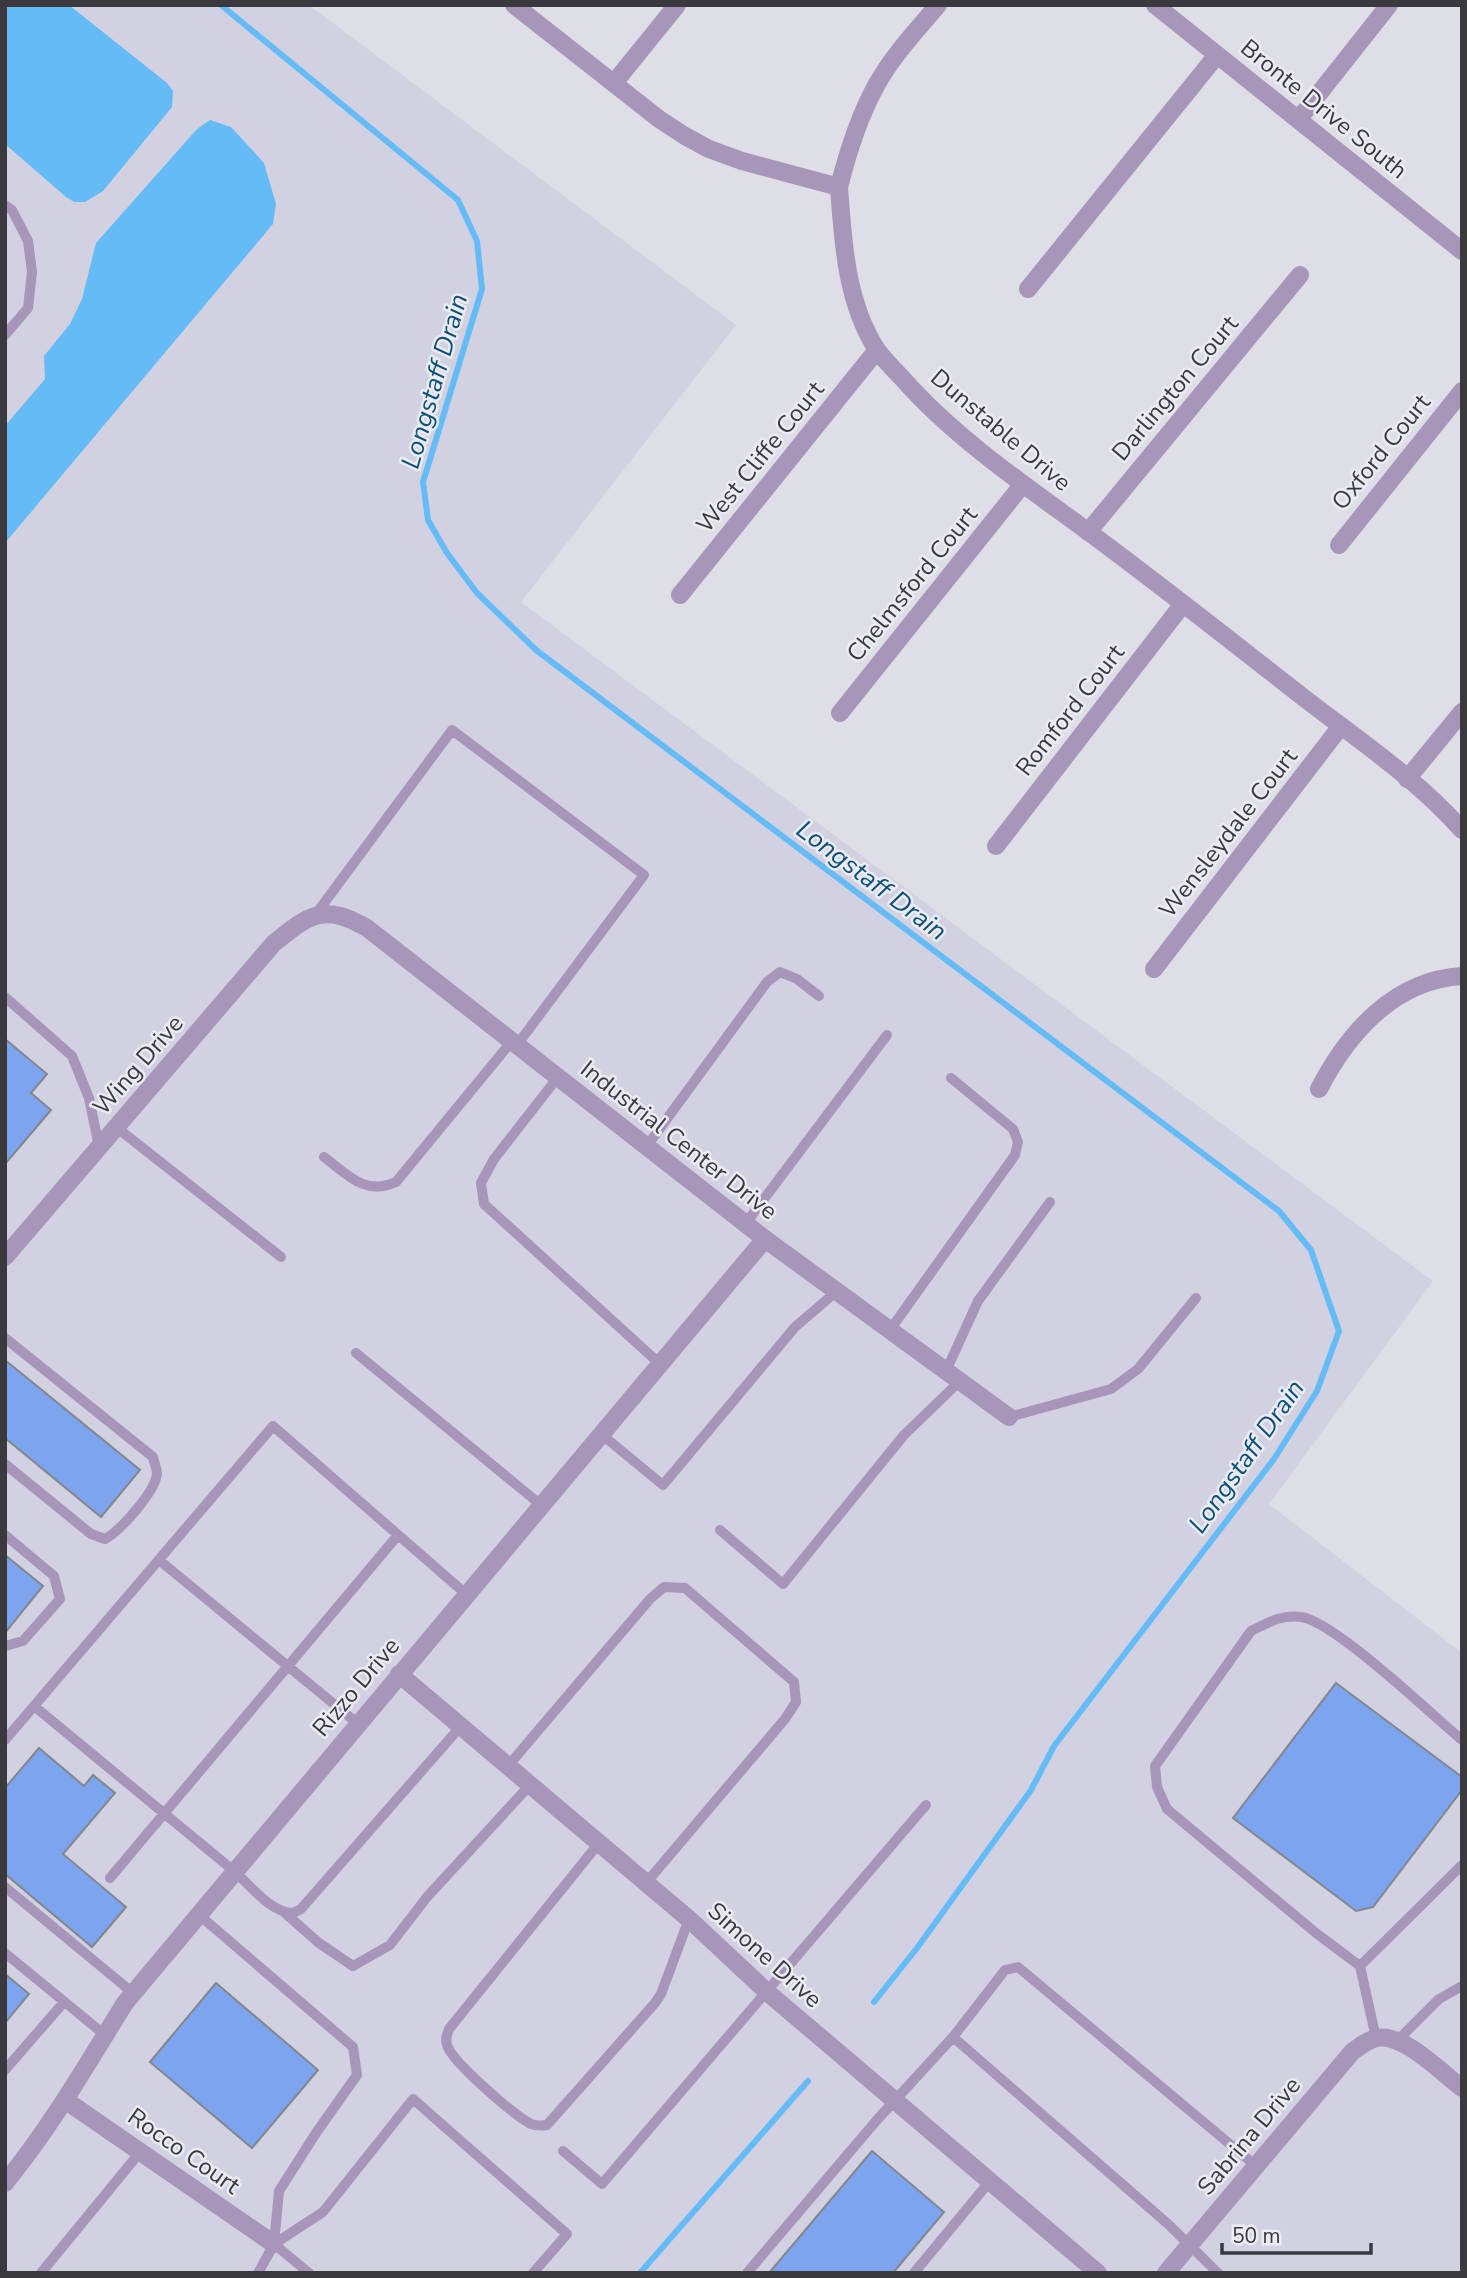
<svg xmlns="http://www.w3.org/2000/svg" width="1467" height="2278" viewBox="0 0 1467 2278" font-family="'Nunito Sans',sans-serif">
<style>
.built{fill:#d1d1e1}
.water{fill:#64bbf6}
.lines{fill:none;stroke-linecap:round;stroke-linejoin:round}
.stream{stroke:#64bbf6;stroke-width:6}
.building{fill:#7ca4ef;stroke:#83868d;stroke-width:2}
.lane{stroke:#a796b9;stroke-width:10}
.street{stroke:#a796b9;stroke-width:18}
.labels{text-anchor:middle;stroke-width:5;stroke-linejoin:round;paint-order:stroke}
.street-label{font-size:24px;fill:#3a3a3e;stroke:#ebebf4}
.water-label{font-size:26px;font-style:italic;fill:#0d5177;stroke:#ebebf4}
</style>
<rect width="100%" height="100%" fill="#dedee6"/>
<!-- built -->
<path class="built" d="M5,5H309L736,325L521,602L1433,1281L1269,1504L1462,1653V2273H5Z"/>
<!-- water -->
<path class="water" d="M5,5H69L167,83L173,91L172,107L103,191L85,202H74L66,197L5,144Z
M210,120L231,127L264,163L276,204L273,224L5,543V426L45,379L44,356L70,324L82,299L96,243L197,129Z"/>
<g class="lines">
<!-- stream -->
<path class="stream" d="M221,5L458,200L477,241L482,289L423,482L428,520L447,553L477,593L536,650L1279,1211L1311,1250L1339,1331L1317,1391L1274,1459L1054,1746L1031,1790L917,1948L874,2002
M640,2273L808,2081"/>
</g>
<!-- building -->
<path class="building" d="M5,1039L47,1074L31,1093L51,1110L5,1164Z
M5,1360L140,1470L101,1517L5,1438Z
M5,1555L43,1586L5,1633Z
M1336,1683L1462,1777V1790L1373,1907L1356,1911L1233,1818Z
M39,1748L84,1786L93,1775L115,1793L63,1854L126,1907L92,1947L5,1874V1788Z
M5,1974L29,1994L5,2023Z
M216,1983L318,2070L252,2148L150,2062Z
M872,2151L944,2212L893,2273H769Z"/>
<g class="lines">
<!-- lane -->
<path class="lane" d="M5,205L12,210L28,241L32,272L28,308L5,335
M316,914L452,730L644,875L517,1045
M5,997L72,1056L89,1098L99,1147
M558,1077L494,1159L481,1183L484,1204L660,1364
M116,1127L281,1257
M647,1146L767,982L780,972L797,979L819,996
M324,1157C348,1175 365,1196 396,1182L512,1041
M746,1223L887,1035
M890,1330L1015,1155L1018,1142L1013,1129L951,1078
M5,1338L153,1457C154,1462 157,1469 157,1474C155,1492 120,1531 105,1539L91,1534L5,1464
M356,1353L541,1505
M946,1371L978,1301L1050,1202
M1009,1417L1111,1389L1138,1369L1196,1298
M601,1434L663,1485L795,1327L837,1291
M720,1530L783,1584L904,1435L960,1381
M5,1535L54,1576L60,1599L23,1641L5,1646
M159,1560L357,1723
M34,1706L234,1871C251,1886 270,1912 293,1913L301,1909L461,1726
M5,1740L273,1426L466,1594
M508,1766L650,1599L664,1587L685,1588L794,1682L796,1702L785,1719L646,1883
M599,1843L449,2029C447,2034 445,2039 447,2045C452,2062 514,2115 531,2124C537,2126 541,2126 547,2125L655,2003L661,1994L689,1919
M110,1878L398,1535
M5,1887L133,1993
M285,1913L319,1943L353,1966L390,1945L427,1897L530,1785
M198,1914L353,2047L357,2075L316,2133L279,2191L274,2244L258,2273
M5,1953L105,2035
M1360,1966L1462,1865
M953,2037L1168,2224L1218,2273
M1376,2038L1360,1966L1316,1933L1167,1809L1157,1787L1155,1766L1251,1631C1267,1623 1282,1614 1301,1617C1334,1621 1432,1715 1462,1740
M1398,2040L1439,1999L1462,1986
M5,2070L64,2002
M563,2151L602,2184L926,1805
M274,2244L323,2212L413,2099L567,2234L533,2273
M274,2244L309,2273
M41,2273L141,2151
M747,2273L876,2121L953,2037L1005,1970L1018,1967L1256,2166
M914,2273L990,2181"/>
<!-- street -->
<path class="street" d="M514,5L659,119L685,136L709,149L742,161L839,187C843,242 846,302 877,350C884,360 894,369 902,378C948,430 1007,473 1064,514C1147,574 1227,638 1308,701C1360,741 1418,780 1462,830
M1155,5L1462,251
M614,83L677,5
M1298,120L1389,5
M839,187C848,151 859,116 877,84C893,55 917,30 938,5
M1028,289L1217,55
M1088,532L1300,275
M1339,545L1462,391
M680,595L877,350
M840,713L1023,484
M1407,779L1462,712
M996,846L1183,604
M1154,969L1341,726
M1319,1089C1348,1033 1394,980 1462,976
M5,1257L274,943C310,914 324,903 367,928L765,1239L1009,1417
M399,1674L689,1919L767,1992L1098,2273
M65,2100L274,2244
M5,2183C51,2127 87,2064 125,2003L765,1239
M1166,2273L1352,2052C1360,2046 1368,2040 1377,2038C1402,2032 1442,2073 1462,2088"/>
</g>
<g class="labels">
<!-- street labels -->
<g class="street-label">
<text transform="translate(1324 109) rotate(39)" y="8">Bronte Drive South</text>
<text transform="translate(1175 388) rotate(-50)" y="8">Darlington Court</text>
<text transform="translate(1001 430) rotate(40)" y="8">Dunstable Drive</text>
<text transform="translate(1381 452) rotate(-51)" y="8">Oxford Court</text>
<text transform="translate(760 457) rotate(-51)" y="8">West Cliffe Court</text>
<text transform="translate(912 584) rotate(-51)" y="8">Chelmsford Court</text>
<text transform="translate(1070 710) rotate(-52)" y="8">Romford Court</text>
<text transform="translate(1228 833) rotate(-52)" y="8">Wensleydale Court</text>
<text transform="translate(138 1065) rotate(-49)" y="8">Wing Drive</text>
<text transform="translate(679 1140) rotate(38)" y="8">Industrial Center Drive</text>
<text transform="translate(356 1687) rotate(-50)" y="8">Rizzo Drive</text>
<text transform="translate(765 1955) rotate(42)" y="8">Simone Drive</text>
<text transform="translate(1249 2136) rotate(-50)" y="8">Sabrina Drive</text>
<text transform="translate(184 2151) rotate(35)" y="8">Rocco Court</text>
</g>
<!-- water labels -->
<g class="water-label">
<text transform="translate(434 381) rotate(-74)" y="9">Longstaff Drain</text>
<text transform="translate(872 880) rotate(37)" y="9">Longstaff Drain</text>
<text transform="translate(1246 1456) rotate(-55)" y="9">Longstaff Drain</text>
</g>
</g>
<!-- border -->
<rect width="1467" height="2278" fill="none" stroke="#3a3a3e" stroke-width="14"/>
<!-- scale -->
<path d="M1222 2243v10h149v-10" fill="none" stroke="#3a3a3e" stroke-width="3.5"/>
<text x="1232" y="2243" font-size="21" fill="#3a3a3e" stroke="#ebebf4" stroke-width="5" paint-order="stroke">50 m</text>
</svg>
